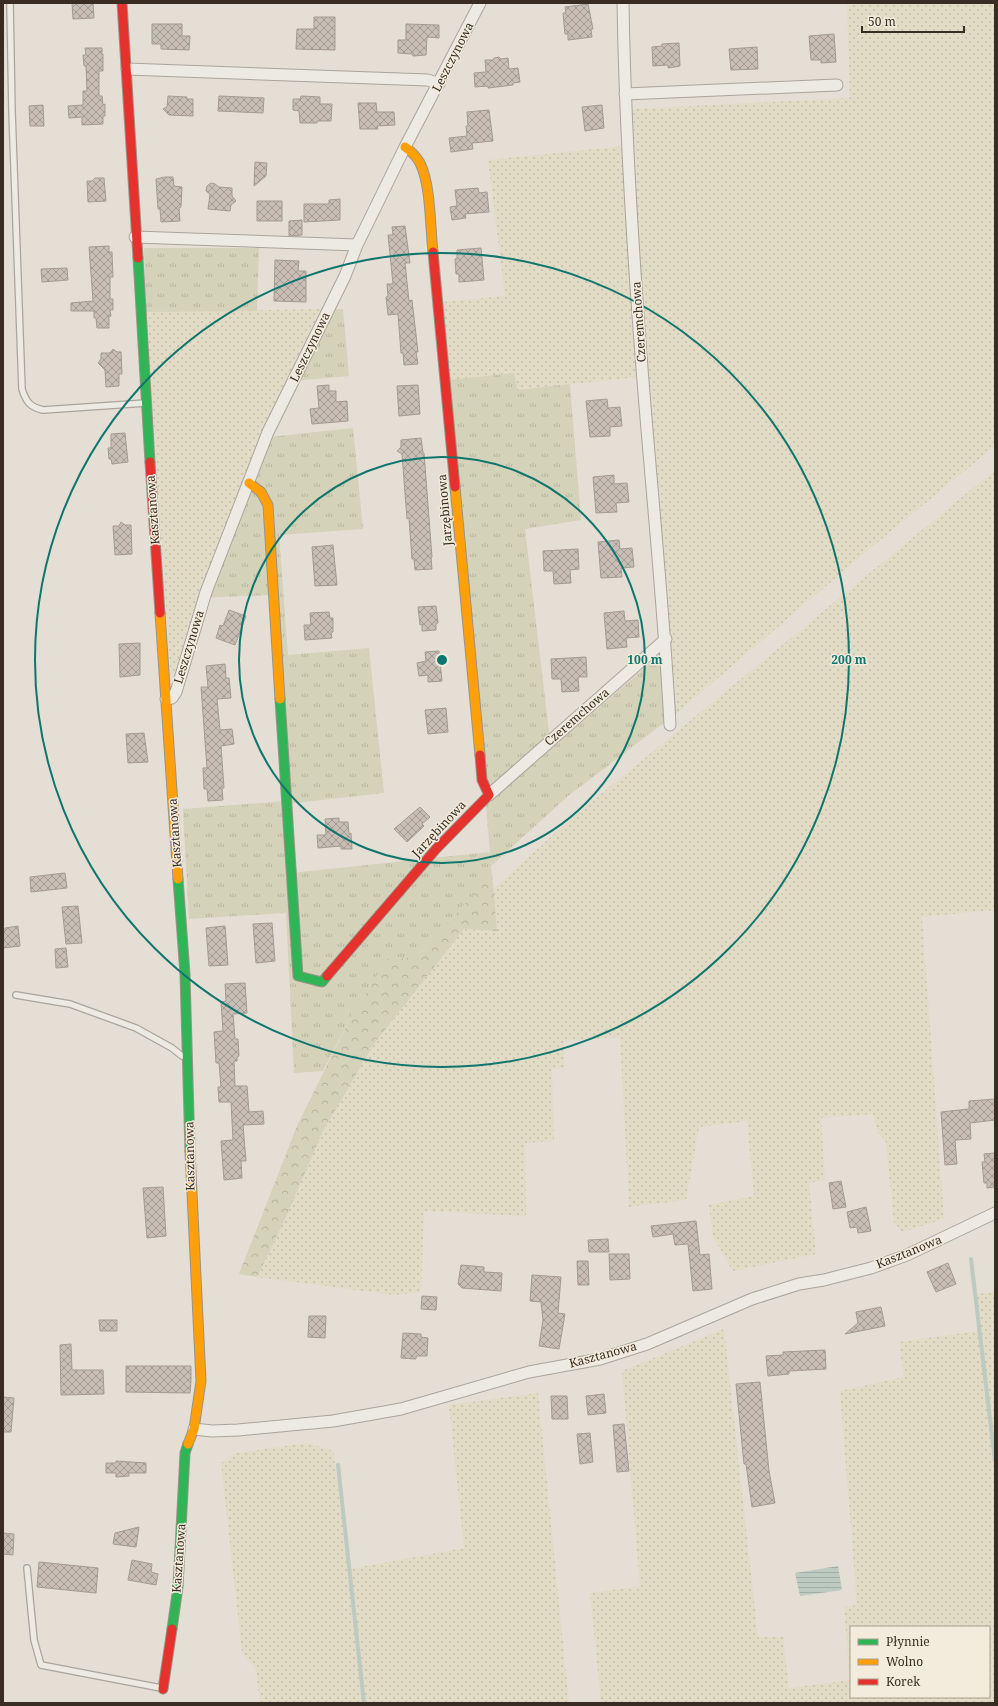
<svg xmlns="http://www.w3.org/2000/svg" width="998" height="1706" viewBox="0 0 998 1706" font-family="'Noto Serif',serif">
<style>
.farmland{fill:url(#farmland-dots);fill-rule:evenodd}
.grass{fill:url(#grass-tufts)}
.forest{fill:url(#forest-crowns)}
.water{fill:url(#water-rules)}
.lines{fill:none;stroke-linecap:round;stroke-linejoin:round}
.stream{stroke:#bdcac1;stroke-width:4}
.building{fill:url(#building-cross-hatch);stroke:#a49b93}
.lane-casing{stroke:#aaa49c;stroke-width:8}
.street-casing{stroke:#aaa49c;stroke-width:13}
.fast-casing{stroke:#9a938c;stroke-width:11}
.slow-casing{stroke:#9a938c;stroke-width:11}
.jam-casing{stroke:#9a938c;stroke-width:11}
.lane{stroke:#edeae3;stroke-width:5.5}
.street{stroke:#edeae3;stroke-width:11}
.fast{stroke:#30b455;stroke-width:9}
.slow{stroke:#ff9f0a;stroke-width:9}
.jam{stroke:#e5322d;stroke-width:9}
.ring{fill:none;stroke:#0f766e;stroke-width:2}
.labels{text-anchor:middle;stroke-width:3;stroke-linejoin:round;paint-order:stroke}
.street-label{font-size:12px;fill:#392d23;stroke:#f3ebdc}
.centre{fill:#0f766e;stroke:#f3ebdc;stroke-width:2}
.ring-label{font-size:12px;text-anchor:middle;font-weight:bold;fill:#0f766e;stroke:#f3ebdc;stroke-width:3;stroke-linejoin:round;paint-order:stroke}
</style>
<defs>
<pattern id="farmland-dots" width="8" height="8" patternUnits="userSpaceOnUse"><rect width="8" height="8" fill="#e2dbc6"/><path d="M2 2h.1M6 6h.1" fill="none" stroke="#c3bcaa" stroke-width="1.8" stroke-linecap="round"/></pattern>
<pattern id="grass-tufts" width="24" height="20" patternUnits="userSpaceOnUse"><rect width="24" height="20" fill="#d4d2b8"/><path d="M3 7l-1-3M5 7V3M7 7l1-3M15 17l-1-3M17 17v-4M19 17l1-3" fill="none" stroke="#b7b59e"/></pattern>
<pattern id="forest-crowns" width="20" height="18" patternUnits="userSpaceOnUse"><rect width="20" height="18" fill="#d4d2b8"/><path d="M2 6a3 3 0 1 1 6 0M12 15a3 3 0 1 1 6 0" fill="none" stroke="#b7b59e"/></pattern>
<pattern id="water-rules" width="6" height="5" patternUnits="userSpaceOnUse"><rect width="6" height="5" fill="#bdcac1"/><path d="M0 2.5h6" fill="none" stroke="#a3aea6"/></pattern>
<pattern id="building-cross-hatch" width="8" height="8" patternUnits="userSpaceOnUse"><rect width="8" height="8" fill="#c8beb5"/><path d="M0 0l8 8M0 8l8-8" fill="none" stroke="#a39b93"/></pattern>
</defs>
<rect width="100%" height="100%" fill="#e4ded4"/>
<!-- farmland -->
<path class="farmland" d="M883,3H995V446L873,546L677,713L647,376L517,390L449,380L442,302L505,296L488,160L634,145L633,109L850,98L847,5Z
M325,309L202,598L171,680L146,312Z
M995,470V910L922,917L944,1219L902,1232L894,1222L886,1142L877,1132L873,1114L821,1118L825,1180L809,1183L816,1254L733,1271L713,1237L709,1205L754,1196L747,1121L699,1127L686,1200L629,1207L620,1037L564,1041L565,1068L552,1069L554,1141L525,1143L526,1216L424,1211L421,1292L395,1295L257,1277L285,1219L323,1131L374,1044L464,929L497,931L493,889L572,818Z
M995,1292V1703H601L590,1593L640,1586L622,1371L724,1329L758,1637H783L789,1688L850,1680L844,1607L857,1605L840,1391L904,1377L899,1342L977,1331L975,1294ZM851,1627H989V1697H851Z
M538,1393L569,1703H260L256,1669L242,1652L221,1463L237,1453L307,1443L333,1451L350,1569L464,1548L449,1405Z"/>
<!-- grass -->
<path class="grass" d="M144,248H259L257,311L146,312Z
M325,309H343L349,376L291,381Z
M514,373L517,390L570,384L581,520L525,529L551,749L670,646L677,713L568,796L491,866L492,874L416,958H388L353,1013L323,1071L294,1073L286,913L189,919L183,809L285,801L269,595L202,598L260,438L353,428L363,529L279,535L288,655L369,648L384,793L286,804L291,873L490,852L449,380Z"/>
<!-- forest -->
<path class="forest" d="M492,874L497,931L464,929L374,1044L323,1131L285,1219L257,1277L239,1274L297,1126L353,1013L388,958H416Z"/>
<!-- water -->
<path class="water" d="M838,1566L842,1590L800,1596L795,1573Z"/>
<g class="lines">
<!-- stream -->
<path class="stream" d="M971,1259L995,1461
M338,1465L364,1703"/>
</g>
<!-- building -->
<path class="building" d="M72,3H93L94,18L73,19Z
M588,4L593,29H591L592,37L568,40V34H565L564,24L563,13H566L565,7Z
M314,17H335V50L296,49L297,29H314Z
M152,24H182V36H190L189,50L161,49V44H152Z
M406,24L439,25V38L427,37L426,55L413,56L412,54L398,53V40H406Z
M834,34L836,62L821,63V60H811L809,36Z
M679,43L680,66L668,68V65L653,66L652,47L662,46V44Z
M757,47L758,69L731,70L729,49Z
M85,48H102V55L103,54V71H99V96H102L103,105L105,104V116H103V124L82,125V117L69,118L68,106L83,105V91H87L86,66H84L83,55H86Z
M499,57L501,59L508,58L509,69L518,68L520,82L513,83V85L488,88V86L475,87L474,73L486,72L485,60H493L494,58Z
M168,96L187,97L186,99H193V116L169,115L163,109L167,107Z
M219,96L264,98L263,113L218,111Z
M301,96L320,97V104H332L331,121H317V123H300L299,111L293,110V99H300Z
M358,103H376L377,112H394L395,125L377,126L378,129H360Z
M43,105L44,126H30L29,106Z
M602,105L604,128L585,131L582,107Z
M489,110L493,141L472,143L473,149L451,152L449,138L467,136L466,126H468L467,112Z
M255,162L267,163L266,176L254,186Z
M165,177H173L174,186L182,187L181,207L179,208L180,221L161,222L160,209H158L156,179Z
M95,178H104L106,201L88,202L87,181H92Z
M211,183L215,184L219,187L232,188V196L236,201L231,205L230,211L208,209L210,194L206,191L207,186Z
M478,188L479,193L487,192L489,212L465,214L466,218L452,220L450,207L457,206L455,190Z
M340,199V220L304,222V204H329V200Z
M257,201H282V221H257Z
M302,220V235L289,236V221Z
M405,226L410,263H405L409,301L412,300L418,352H416L418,364L404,365L403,353H401L398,314L388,315L386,297H388L387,284H393L388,235H393L392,227Z
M109,246V252H112L113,277H110V299H113V310H110L111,316L109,317V328H97L96,318H94V311H71V303L93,301L89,247Z
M481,248L484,280L459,282V274H456L455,259H457V250Z
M275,260L299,261L298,271H306V302L274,301Z
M67,268L68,280L42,282L41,269Z
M113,349L117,352H121L122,374H119V386L106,387L105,370L98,363L101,359V353H110Z
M329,385V391H336V402L347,401L348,421L312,424L310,409L319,408L317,386Z
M418,385L420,414L399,416L397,386Z
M607,399L608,408L620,407L622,426L610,427V436L590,437L586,401Z
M125,433L128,462L112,464L111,459H109L108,448H111V434Z
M421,438L423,453H424L432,557H431L432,569L415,570L414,559H412L409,518L407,519L402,454L397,451L401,447V440Z
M614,475V484L627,483L629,502L616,503L617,512L596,513L593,477Z
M121,522L125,525H131L132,554L115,555L113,526H119Z
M619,540L620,549L632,548L634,567L621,568L622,577L601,578L598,542Z
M333,545L337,585L315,586L312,547Z
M578,549L579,569L570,570L571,583L554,584L553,571H544L543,551Z
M436,606L438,623H436V630L422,631V624L420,625L418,607Z
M229,610L246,616L235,645L216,638L220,625L223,626Z
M624,611L625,621L638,620L639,637L626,638L627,647L607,649L604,613Z
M329,612L330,618H333V632H331L332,638L305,640L304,625H311L310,613Z
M140,643V675L120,677L119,644Z
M439,651L442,681L428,682V675L419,676L417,663L426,661L425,652Z
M586,657L587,677H578L579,691L562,692L561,679H552L551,659Z
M225,664L226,678H229L231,698L217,699L220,730L232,729L234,744L221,746L224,788H222L223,800L208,801L207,789H204L203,768H207L201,687H208L206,666Z
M446,708L448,732L428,734L425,710Z
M144,733L148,762L128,763L126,734Z
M420,807L430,817L422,824L424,826L407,842L394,829Z
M339,818V822H348L349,834L351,833L352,849H341V846L318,848L317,835H326L325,819Z
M65,873L67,888L31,892L30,877Z
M78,906L82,943L66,944L62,907Z
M272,923L275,961L256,963L253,924Z
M18,926L20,946L3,948V931H5V928Z
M225,926L228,965L209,966L206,928Z
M66,948L68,967L56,968L55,949Z
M245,983L247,1013L233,1014L235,1039H238L239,1056L237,1057V1061H234L235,1086H247L249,1112L263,1111L264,1124L243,1125L246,1161H241L242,1178L224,1180L221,1141L233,1140L231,1102H219L218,1087H221L219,1063H216L214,1032L223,1031L221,1002L226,1001L225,984Z
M995,1099V1120L970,1123L971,1139L955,1140L957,1164L945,1165L941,1112L969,1109V1101Z
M995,1153V1187L987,1188V1183H984L982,1162H985L984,1154Z
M841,1181L846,1207L833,1209L829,1183Z
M163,1187L166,1236L147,1238L143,1188Z
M866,1207L871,1231L858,1233L857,1227L850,1228L847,1212Z
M696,1221L700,1255L709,1254L712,1289L693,1291L688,1244L675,1245L673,1234L653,1237L651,1226Z
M608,1239L609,1252H589L588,1240Z
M609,1254H629L630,1279L610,1280Z
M577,1261H588L589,1285H578Z
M948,1263L956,1284L936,1292L927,1272Z
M461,1265L484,1267V1272L502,1273L501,1291L462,1288L458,1284Z
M532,1275L561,1277L558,1313L565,1314L559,1349L539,1346L543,1320L541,1302L530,1301Z
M422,1296L437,1297L436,1310L421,1309Z
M881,1307L885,1326L845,1334L858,1323L856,1312Z
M309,1316H326L325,1338L308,1337Z
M99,1320H117V1331H100Z
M403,1333L421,1334V1337L428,1338L427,1356H416V1359L401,1358Z
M71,1344L72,1370H103L104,1394L61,1395L60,1345Z
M825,1350L826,1369L789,1371V1374L768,1376L766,1356L783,1355V1352Z
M126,1366H191V1381L190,1393L126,1392Z
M760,1382L769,1471L775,1503L752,1507L746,1464H744L736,1384Z
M604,1394L606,1413L588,1415L586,1396Z
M551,1396H567L568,1419H552Z
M3,1397L14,1398L11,1432H3Z
M624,1424L629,1471L617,1472L613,1425Z
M590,1433L593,1462L580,1464L577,1434Z
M116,1461L146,1463V1473H129V1476L116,1477V1473H106V1463H116Z
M139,1527L136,1547L113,1544L115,1533Z
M3,1533L14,1534L13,1555L3,1554Z
M132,1560L152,1564L151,1572L158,1574L156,1585L128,1580Z
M39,1562L98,1568L96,1593L37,1587Z"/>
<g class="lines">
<!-- lane casing -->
<g class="lane-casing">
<path id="lane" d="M10,3L12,112L22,389C26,402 30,407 43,410L146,403
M16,995L70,1004L136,1028L172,1048L182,1056H185
M27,1568L34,1640L41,1665L161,1688"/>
</g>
<!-- street casing -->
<g class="street-casing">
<path id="street" d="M623,3C625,129 633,255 643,381C652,495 664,610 670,725
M127,69L428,80L439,84
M625,94L837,85
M135,237L357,245
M166,699L172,698L176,692L206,592L268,432L345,276L357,245L405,147L480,3
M489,795L666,639
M194,1429L212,1431L238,1430L333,1421L401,1409L529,1372L600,1359L647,1344L752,1299L799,1284L824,1280L871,1268L907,1255L995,1213"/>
</g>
<!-- fast casing -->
<g class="fast-casing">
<path id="fast" d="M138,258L150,462
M280,699L298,976L322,982L327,976
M178,879L185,974L190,1151
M172,1629L178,1587L185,1453L188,1444"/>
</g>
<!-- slow casing -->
<g class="slow-casing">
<path id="slow" d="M405,147C411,151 416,156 420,163C431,185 430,226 433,252
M249,483L261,492L268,505L280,699
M455,487L480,755
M160,613L178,879
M188,1444L194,1429L201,1381L190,1151"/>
</g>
<!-- jam casing -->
<g class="jam-casing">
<path id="jam" d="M122,3L138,258
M433,252L455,487
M150,462L160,613
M327,976L436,849L489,795L482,780L480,755
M163,1689L172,1629"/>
</g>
<!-- lane -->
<use href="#lane" class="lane"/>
<!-- street -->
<use href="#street" class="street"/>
<!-- fast -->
<use href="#fast" class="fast"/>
<!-- slow -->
<use href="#slow" class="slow"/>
<!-- jam -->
<use href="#jam" class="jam"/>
</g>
<!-- distance rings -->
<g class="ring">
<circle cx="442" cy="660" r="203"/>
<circle cx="442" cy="660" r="407"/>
</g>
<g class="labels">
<!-- street labels -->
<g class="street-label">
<text transform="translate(453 57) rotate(-63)" y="4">Leszczynowa</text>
<text transform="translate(639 322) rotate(-94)" y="4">Czeremchowa</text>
<text transform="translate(310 347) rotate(-64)" y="4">Leszczynowa</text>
<text transform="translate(153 510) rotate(-94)" y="4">Kasztanowa</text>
<text transform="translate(445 510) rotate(-95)" y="4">Jarzębinowa</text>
<text transform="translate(189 647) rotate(-73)" y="4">Leszczynowa</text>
<text transform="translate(577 717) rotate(-41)" y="4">Czeremchowa</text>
<text transform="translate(439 829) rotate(-47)" y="4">Jarzębinowa</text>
<text transform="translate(175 833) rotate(-94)" y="4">Kasztanowa</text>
<text transform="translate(190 1156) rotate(-91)" y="4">Kasztanowa</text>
<text transform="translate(909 1252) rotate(-22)" y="4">Kasztanowa</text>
<text transform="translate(603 1355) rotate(-15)" y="4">Kasztanowa</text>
<text transform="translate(179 1558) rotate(-86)" y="4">Kasztanowa</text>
</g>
</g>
<circle cx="442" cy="660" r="6" class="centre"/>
<g class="ring-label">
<text x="645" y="664">100 m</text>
<text x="849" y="664">200 m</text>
</g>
<!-- border -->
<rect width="998" height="1706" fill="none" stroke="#392d23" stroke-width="8"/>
<!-- legend -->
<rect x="850" y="1626" width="140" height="72" fill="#f3ebdc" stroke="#a99f92"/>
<rect x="858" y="1639" width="20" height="6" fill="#30b455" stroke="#a99f92"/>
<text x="886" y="1646" font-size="12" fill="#392d23">Płynnie</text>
<rect x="858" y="1659" width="20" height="6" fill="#ff9f0a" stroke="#a99f92"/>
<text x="886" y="1666" font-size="12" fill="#392d23">Wolno</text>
<rect x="858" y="1679" width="20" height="6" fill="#e5322d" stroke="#a99f92"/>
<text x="886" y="1686" font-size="12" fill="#392d23">Korek</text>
<!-- scale -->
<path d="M862 26v6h102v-6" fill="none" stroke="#392d23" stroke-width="2"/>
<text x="868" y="26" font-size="12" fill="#392d23" stroke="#f3ebdc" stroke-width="3" paint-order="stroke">50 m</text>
</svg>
